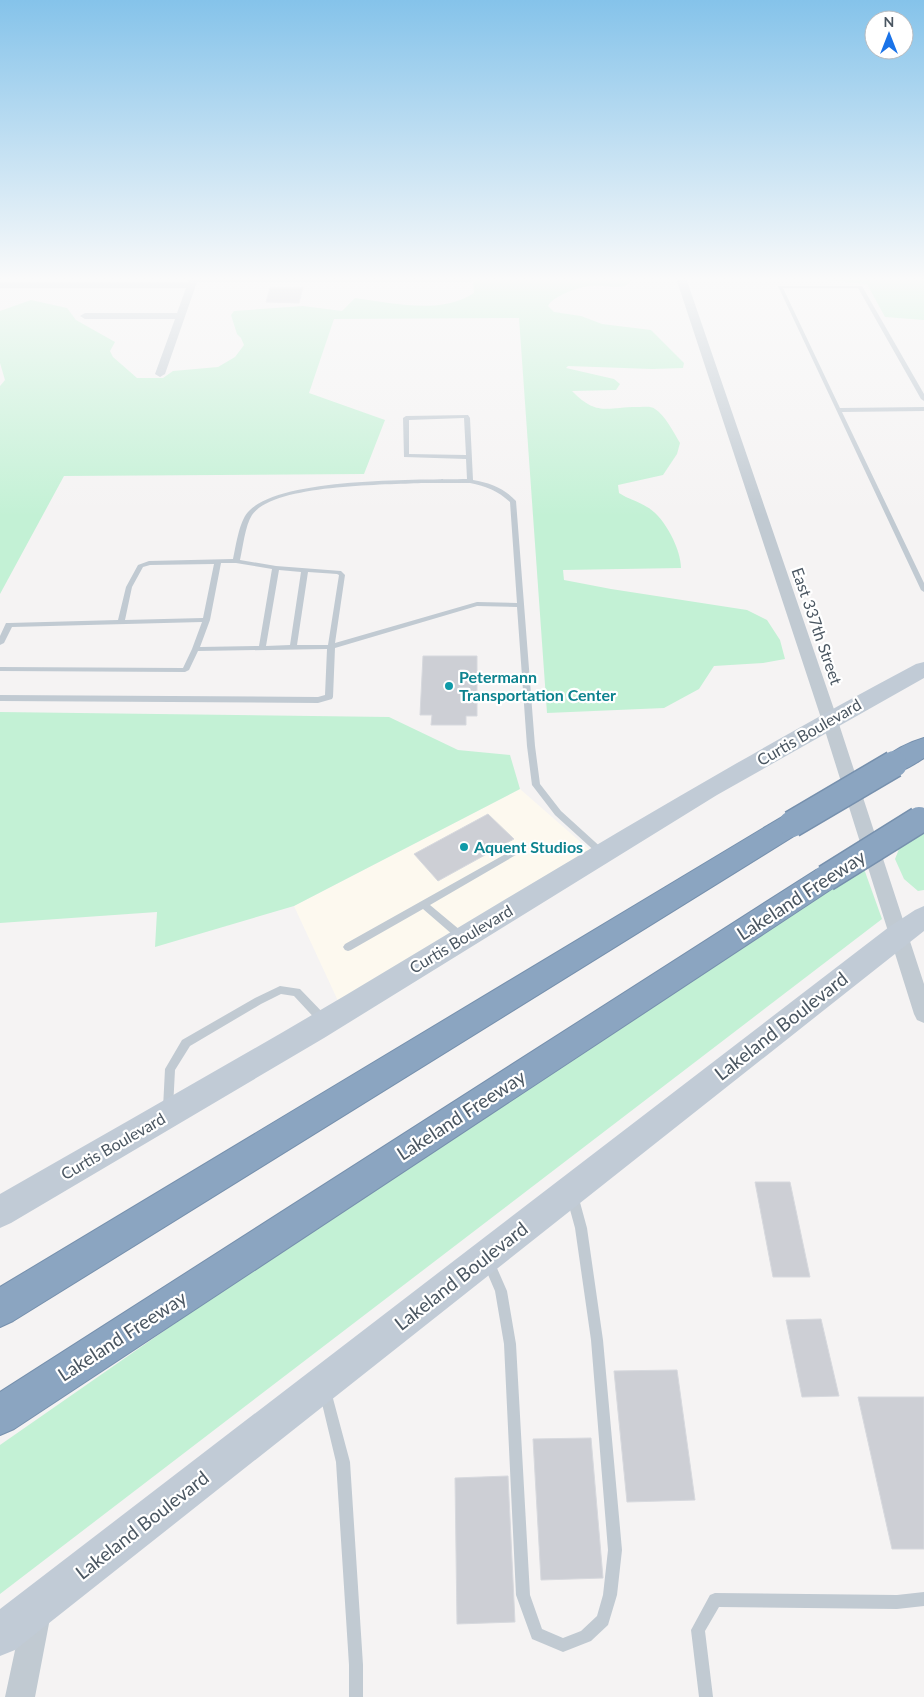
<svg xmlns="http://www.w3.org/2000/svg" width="924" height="1697" viewBox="0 0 924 1697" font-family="Lato,sans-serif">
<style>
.commercial{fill:#fdf9ef}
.green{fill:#c3f1d5}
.building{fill:#cdcfd5;stroke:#d7d9de}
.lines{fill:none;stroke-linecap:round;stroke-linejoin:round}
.highway-casing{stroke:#7690ad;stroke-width:2}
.lane{fill:#c1cad2;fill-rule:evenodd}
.street{fill:#c1cad2;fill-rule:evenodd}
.secondary{fill:#c1cbd6;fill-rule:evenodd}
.highway{fill:#8ba5c1;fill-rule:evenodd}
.highway-bridge-casing{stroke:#7690ad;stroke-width:29;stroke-linecap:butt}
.highway-bridge{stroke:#8ba5c1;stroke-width:26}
.culture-dot{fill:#0f9aa8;stroke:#fff;stroke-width:2}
.labels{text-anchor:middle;stroke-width:4.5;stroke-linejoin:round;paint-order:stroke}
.street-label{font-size:16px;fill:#4a5661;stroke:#fff}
.culture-label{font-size:16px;font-weight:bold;fill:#0d838f;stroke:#fff;text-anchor:start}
.near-street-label{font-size:19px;fill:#4a5661;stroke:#fff}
</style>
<rect width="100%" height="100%" fill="#f5f3f3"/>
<!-- commercial -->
<path class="commercial" d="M520,789L592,852L339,1003L294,906Z"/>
<!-- green -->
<path class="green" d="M466,278L505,280V278H633C626,294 604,283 590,286C578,287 553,296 548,306L554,312L581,316L602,324L651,330L684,363L683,368L652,369L568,366L566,368L614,379L620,384L616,390L572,391C598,418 609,406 640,407C645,407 651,406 655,409C665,415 674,433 680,443L677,454L663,475L618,485L619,493C628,499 638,501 647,507C664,516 681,549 681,568L563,570L564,580L611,589L747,610L767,620L780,640L785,659L763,663L714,666L699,689L664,708L547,713L519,318L334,319L309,393L385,420L364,474L64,476L0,594V386L5,380L0,363V311L31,300L67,308L76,320L115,342L110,351L113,357L137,378H163L173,371L218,367L235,357L244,345L241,338L237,334L231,315L234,311L303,306L342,311L355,298C393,303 441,315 474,293L473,281Z
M806,278L924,279V320L885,317L867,284Z
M0,712L389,717L458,750L510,755L520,789L294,906L155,947L157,912L0,923Z
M924,830V890L918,891L904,879L895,859L901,844Z
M863,866L882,919L0,1594V1445L299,1237Z"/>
<!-- building -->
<path class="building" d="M270,288H303L299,303L266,302Z
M423,656H477V716H466V725H431L432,715H420Z
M488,814L514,839L438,881L414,854Z
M755,1182H790L810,1277H773Z
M821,1319L839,1396L802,1397L786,1320Z
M677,1370L695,1500L627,1502L614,1371Z
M858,1397H924V1549H892Z
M591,1438L603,1578L541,1580L533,1439Z
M508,1476L515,1622L457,1624L455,1478Z"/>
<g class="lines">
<!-- highway casing -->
<g class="highway-casing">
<path id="highway" d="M924,738V758C911,766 900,775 885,770L881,764C889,751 910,742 924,738Z
M792,814L802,817L805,824L802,831L13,1321L0,1327V1287L782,817Z
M826,867L836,870L840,878L836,886L14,1429L0,1435V1392L816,870Z"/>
</g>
<!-- lane -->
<path class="lane" d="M778,286H862L924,394V401L921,399L858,288H783L840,408L924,407V411L842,412L924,583V592L921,590Z
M468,415L470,418L473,480C490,483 504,488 516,501L535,746L540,784L561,811L605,851L606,853L605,855H599L555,815L532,785L527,746L517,607L477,606L335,648L333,697L332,699L318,703L0,701V695L318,697L325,695L327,649L198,651L189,670L185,672L0,671V667L183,668L192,649L202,622L12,627L4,643L0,645V636L6,623H9L118,620L126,587L138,565L149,561L233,559C236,546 239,522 248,512C279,477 419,480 467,479L466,459L404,457L403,418L406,416ZM464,418L466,455L409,454V420ZM421,483H470C486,486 498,491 510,502L517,603L477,602L335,643L345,575L341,571L276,566L240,560C243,547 245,526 252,515C273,484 385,485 421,483ZM221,563H236L272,569L259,646L200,647L210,620ZM214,564L203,618L125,620L132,587L143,567L150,565ZM279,570L301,572L290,645L266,646ZM308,572L337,574L339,575L328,645H297Z
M518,847L521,848L522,850L521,852L430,905L466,935L468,938L466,941L463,942L460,941L423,909L351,950L348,951L345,950L343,947L345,944Z
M280,986L300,989L328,1018L329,1021L328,1024L324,1025L320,1024L294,996L281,994L261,1004L190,1046L175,1070L173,1108L172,1111L168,1113L164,1111L163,1108L165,1069L182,1040L255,998Z
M572,1190L576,1191L578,1195L587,1228L603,1340L622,1550L617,1595L608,1625L591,1641L563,1652L532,1639L516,1595L504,1344L495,1291L483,1263L485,1259L489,1257L493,1259L507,1291L516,1344L530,1595L542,1629L563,1638L581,1631L597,1616L603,1595L608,1550L591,1340L575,1228L566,1195L568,1191Z
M325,1385L329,1387L331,1391L350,1462L363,1665V1697H349V1665L336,1462L319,1391L321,1387Z
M924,1592V1606L897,1609L719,1607L705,1631L713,1697H699L691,1630L710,1595L715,1593L897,1595Z"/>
<!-- street -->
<path class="street" d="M189,278H475L476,279L471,282H197L165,374L160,377L155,374L175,319H85L80,316L85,313H177L186,288H0V282H188Z
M676,278H686L837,718L924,984V1023L917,1020L914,1014L821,718Z
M37,1599L47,1603L51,1613L35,1697H5L23,1613L27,1603Z"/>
<!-- secondary -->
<path class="secondary" d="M924,662V678L717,795L324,1038L11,1223L0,1228V1194C115,1128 231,1063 346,995C535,882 722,767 916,664Z
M924,906V931L15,1650L0,1656V1609L889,927L915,910Z"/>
<!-- highway -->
<use href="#highway" class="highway"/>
<!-- highway-bridge casing -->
<g class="highway-bridge-casing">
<path id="highway-bridge" d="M792,824L894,764
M826,878L919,820"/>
</g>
<!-- highway-bridge -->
<use href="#highway-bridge" class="highway-bridge"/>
</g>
<!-- sky -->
<linearGradient id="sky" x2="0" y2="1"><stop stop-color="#85c3ea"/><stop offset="0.54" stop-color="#fafafa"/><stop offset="1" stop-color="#fafafa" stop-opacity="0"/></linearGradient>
<rect width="924" height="516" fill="url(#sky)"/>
<!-- markers -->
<g class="culture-dot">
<circle cx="449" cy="686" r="5"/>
<circle cx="464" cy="847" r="5"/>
</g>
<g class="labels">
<!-- street labels -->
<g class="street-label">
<text transform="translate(817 626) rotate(71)" y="6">East 337th Street</text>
<text transform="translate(809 732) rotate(-30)" y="6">Curtis Boulevard</text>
<text transform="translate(461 939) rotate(-31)" y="6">Curtis Boulevard</text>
<text transform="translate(113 1146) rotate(-30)" y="6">Curtis Boulevard</text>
</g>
<!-- culture labels -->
<g class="culture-label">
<text x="459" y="683">Petermann<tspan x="459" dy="18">Transportation Center</tspan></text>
<text x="474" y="853">Aquent Studios</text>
</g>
<!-- near-street labels -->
<g class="near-street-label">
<text transform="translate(801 895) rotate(-33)" y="7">Lakeland Freeway</text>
<text transform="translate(781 1026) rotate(-38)" y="7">Lakeland Boulevard</text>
<text transform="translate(461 1115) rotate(-33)" y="7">Lakeland Freeway</text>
<text transform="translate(461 1276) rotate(-38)" y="7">Lakeland Boulevard</text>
<text transform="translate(122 1336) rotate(-33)" y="7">Lakeland Freeway</text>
<text transform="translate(142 1525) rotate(-38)" y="7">Lakeland Boulevard</text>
</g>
</g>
<!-- north arrow -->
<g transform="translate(889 35)"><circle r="24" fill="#ffffff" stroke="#b7bbc0"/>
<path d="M0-4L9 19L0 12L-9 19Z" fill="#1a73e8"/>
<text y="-8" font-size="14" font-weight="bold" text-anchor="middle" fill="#4a5661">N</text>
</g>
</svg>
